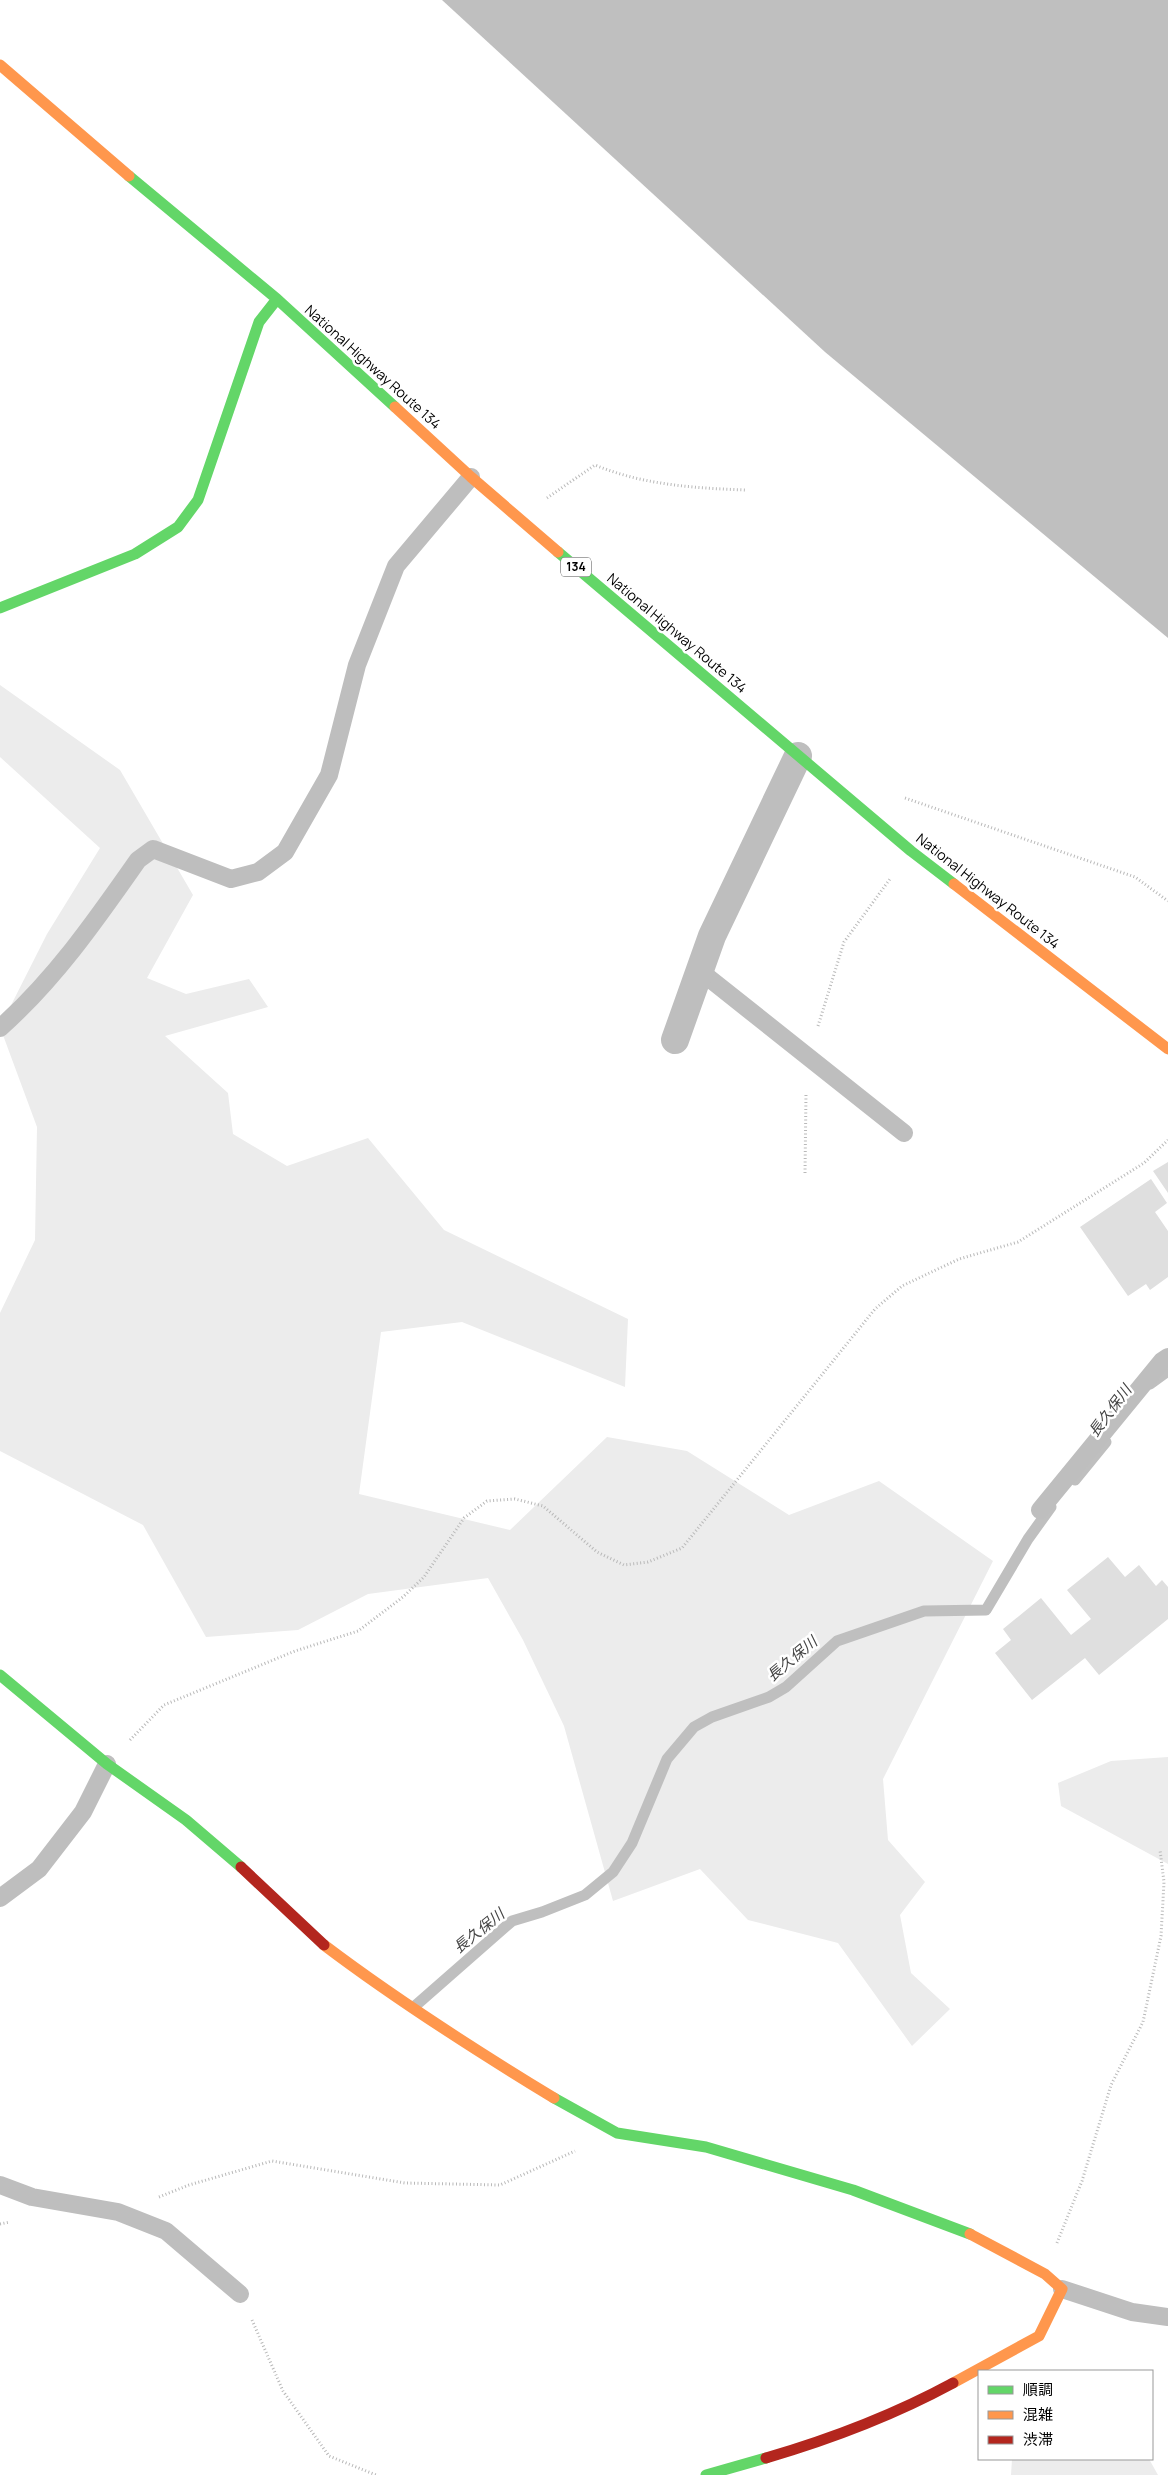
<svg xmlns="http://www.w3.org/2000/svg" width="1168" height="2475" viewBox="0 0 1168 2475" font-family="Manrope,'Noto Sans JP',sans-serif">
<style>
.green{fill:#ececec}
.water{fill:#bfbfbf}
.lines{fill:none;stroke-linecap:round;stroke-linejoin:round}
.stream{stroke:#bfbfbf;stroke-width:11}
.building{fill:#dfdfdf}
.path{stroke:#b9b9b9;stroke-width:3;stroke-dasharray:1 2.5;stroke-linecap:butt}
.lane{stroke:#bebebe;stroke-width:18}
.street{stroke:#bebebe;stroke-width:28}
.fast{stroke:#63d668;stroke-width:11}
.slow{stroke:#ff974d;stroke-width:11}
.jam{stroke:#b3261e;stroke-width:11}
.labels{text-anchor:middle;stroke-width:5;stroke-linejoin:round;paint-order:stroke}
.shield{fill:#fff;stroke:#4c4c4c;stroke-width:1}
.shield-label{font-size:12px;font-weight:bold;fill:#000}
.street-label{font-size:14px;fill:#000;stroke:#fff}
.water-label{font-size:15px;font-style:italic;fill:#444;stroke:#fff}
</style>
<rect width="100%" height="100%" fill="#fff"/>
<!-- green -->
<path class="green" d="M0,685L120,770L193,895L147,978L186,994L249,979L268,1007L165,1036L228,1093L233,1134L287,1166L368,1138L444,1230L628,1319L625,1387L462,1322L381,1332L359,1494L510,1530L607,1437L687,1451L789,1515L879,1481L993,1561L883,1779L888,1840L925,1882L900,1915L911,1973L950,2009L912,2046L838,1943L748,1920L700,1869L613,1901L564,1726L523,1640L488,1578L368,1594L298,1630L206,1637L143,1525L0,1451V1313L35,1240L37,1127L0,1027L47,934L100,848L0,757Z
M1168,1757V1864L1061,1806L1058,1783L1111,1761Z
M1012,2459H1149L1158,2475H1011Z"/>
<!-- water -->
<path class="water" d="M442,0H1168V638L825,352Z"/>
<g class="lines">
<!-- stream -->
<path class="stream" d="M1150,1384L1168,1371
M1075,1480L1106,1442
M415,2006L512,1921L542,1912L585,1895L613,1872L632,1843L667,1759L694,1727L712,1717L769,1697L786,1687L837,1641L924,1611L986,1610L1028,1539L1051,1507"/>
</g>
<!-- building -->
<path class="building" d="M1168,1162V1193L1153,1171Z
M1151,1179L1167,1203L1155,1212L1168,1231V1277L1150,1290L1146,1284L1128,1296L1080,1227Z
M1108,1557L1125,1577L1139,1565L1156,1586L1162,1580L1168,1587V1619L1099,1675L1085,1658L1032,1700L995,1653L1011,1640L1003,1629L1041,1598L1071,1635L1091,1619L1067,1590Z"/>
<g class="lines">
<!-- path -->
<path class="path" d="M547,498L595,465C643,485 694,488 745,490
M905,798L1135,877L1168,901
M818,1026L844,942L890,879
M805,1173L806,1093
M130,1740L164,1705L295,1651L358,1631L403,1597L424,1577L464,1518L487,1501L515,1499L543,1506L597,1552L624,1565L648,1562L682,1548L875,1309L902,1286L959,1259L1018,1242L1144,1163L1168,1140
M159,2197L189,2185L272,2161L405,2183L500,2185L575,2151
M0,2224L10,2222
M1057,2243L1082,2181L1111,2085L1143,2022L1161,1936L1164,1882L1160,1850
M252,2320L283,2391L329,2456L376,2475"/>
<!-- lane -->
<path class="lane" d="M700,971L904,1133
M0,1028C55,979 96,920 138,860L153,849L231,879L258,872L285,852L329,775L357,665L396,566L471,477
M1040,1510L1162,1361L1168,1357
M0,1898L39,1869L83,1812L107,1764
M0,2185L32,2197L118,2212L166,2231L240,2294
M1062,2289L1132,2312L1168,2317"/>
<!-- street -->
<path class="street" d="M675,1040L712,936L798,756"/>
<!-- fast -->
<path class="fast" d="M129,176L277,299L395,407
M558,552L911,851L954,884
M0,608L135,554L178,527L198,500L259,322L277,299
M0,1675L107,1764L186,1820L241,1867
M554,2098L617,2133L706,2147L853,2190L970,2234
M706,2475L766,2458"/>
<!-- slow -->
<path class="slow" d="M0,65L129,176
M395,407L471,477L558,552
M954,884L1168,1049
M324,1945C398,2001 475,2050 554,2098
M953,2383L1039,2336L1062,2289L1045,2274L970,2234"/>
<!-- jam -->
<path class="jam" d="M241,1867L324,1945
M766,2458C831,2439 894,2415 953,2383"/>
</g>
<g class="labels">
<!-- shield labels -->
<rect class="shield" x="561" y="557.5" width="30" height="19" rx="4"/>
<g class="shield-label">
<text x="576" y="571">134</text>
</g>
<!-- street labels -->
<g class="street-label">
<text transform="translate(373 367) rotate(42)" y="5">National Highway Route 134</text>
<text transform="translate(677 633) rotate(40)" y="5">National Highway Route 134</text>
<text transform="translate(988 891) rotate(38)" y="5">National Highway Route 134</text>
</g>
<!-- water labels -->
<g class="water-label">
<text transform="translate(1110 1411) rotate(-53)" y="5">長久保川</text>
<text transform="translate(792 1659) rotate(-40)" y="5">長久保川</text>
<text transform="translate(479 1931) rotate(-39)" y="5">長久保川</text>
</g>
</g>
<!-- legend -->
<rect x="978" y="2370" width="175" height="90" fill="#ffffff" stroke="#999999"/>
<rect x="988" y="2386" width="25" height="8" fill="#63d668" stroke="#999999"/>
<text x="1023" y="2395" font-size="15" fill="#000000">順調</text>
<rect x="988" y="2411" width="25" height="8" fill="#ff974d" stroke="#999999"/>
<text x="1023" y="2420" font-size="15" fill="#000000">混雑</text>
<rect x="988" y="2436" width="25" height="8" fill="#b3261e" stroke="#999999"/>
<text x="1023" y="2445" font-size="15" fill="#000000">渋滞</text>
</svg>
